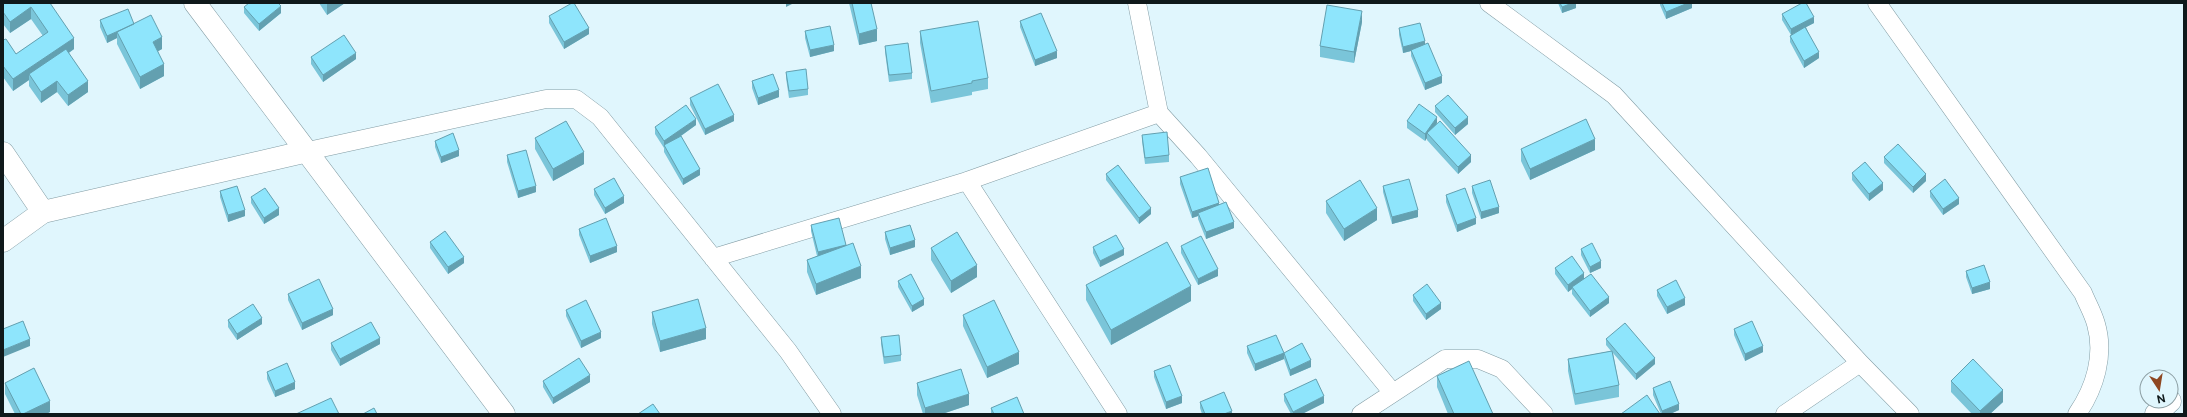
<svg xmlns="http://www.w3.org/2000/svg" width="2187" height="417" viewBox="0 0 2187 417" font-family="'Public Sans',sans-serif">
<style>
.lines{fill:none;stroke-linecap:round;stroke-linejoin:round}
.lane-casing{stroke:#829ca4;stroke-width:19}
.street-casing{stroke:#829ca4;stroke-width:23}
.lane{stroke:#fff;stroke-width:18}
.street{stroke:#fff;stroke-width:22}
.wall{fill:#7ac5d9}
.shaded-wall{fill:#63a0b0}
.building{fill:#8ee5fc;stroke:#63a0b0}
</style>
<rect width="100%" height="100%" fill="#e0f6fd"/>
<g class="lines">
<!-- lane casing -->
<g class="lane-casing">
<path id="lane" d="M1137,3L1159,113
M1489,3L1614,95L1860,363L1910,414
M1877,3L2083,293C2087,303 2093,313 2096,324C2105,355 2095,388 2077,414
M308,151L546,99H576L600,117L788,351L832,414
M967,181L1118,414
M713,258L967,181L1159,113L1198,156L1393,393
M1361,414L1445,359H1478L1502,369L1544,414
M1785,414L1860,363"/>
</g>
<!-- street casing -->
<g class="street-casing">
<path id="street" d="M195,3L504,414
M3,153L43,212
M3,241L43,212L308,151
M2156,414L2170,401"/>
</g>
<!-- lane -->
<use href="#lane" class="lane"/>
<!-- street -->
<use href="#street" class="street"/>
</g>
<!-- wall -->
<path class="wall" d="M3,3H50L74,49L69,53L88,92L68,106L57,92L41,103L29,86V80L13,91L3,77V40L16,54L43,36L31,19L10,33L3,24Z
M319,3H345L327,15Z
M849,3H871L877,41L859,45Z
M1558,3H1576V8L1562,13Z
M1660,3H1692V8L1666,19L1660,5Z
M244,7L281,13L259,31L244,13Z
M1782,14L1814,23L1806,27L1819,58L1804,68L1790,42V36L1791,35L1782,20Z
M549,16L589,34L564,49L549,23Z
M100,20L134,24L162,49L158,51L164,76L140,89L117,44V38L107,43L100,27Z
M1020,21L1057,58L1035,66L1020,27Z
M1362,22L1354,63L1320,57V46Z
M1399,28L1425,44L1442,83L1425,90L1411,56V51L1403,53L1399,35Z
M805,31L834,51L810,57L805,38Z
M920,31L988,78V89L972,92V95L931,103L920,43Z
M885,46L912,73V79L889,82L885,52Z
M311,57L356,59L323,82L311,64Z
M786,72L808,89V95L789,98L786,78Z
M752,81L779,97L758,105L752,88Z
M690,98L734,121L705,135L690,105Z
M1435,106L1468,124L1455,135L1435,112Z
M1407,121L1437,123L1436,124L1471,162L1458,174L1427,140V138L1425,141L1407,128Z
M696,125L681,136L700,175L683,185L664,152V148L655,134V127Z
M1142,135L1169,155V162L1145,164L1142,141Z
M535,138L584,164L553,181L535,149Z
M435,141L459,156L441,163L435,147Z
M1521,149L1595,150L1530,180L1521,161Z
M507,155L536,192L518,198L507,162Z
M1884,157L1926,181L1913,193L1884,163Z
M1852,173L1883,190L1869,201L1852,180Z
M1106,174L1151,214L1139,224L1106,180Z
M1180,177L1219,204L1234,228L1206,239L1198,219V216L1192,218L1180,184Z
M1383,186L1418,217L1392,224L1383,192Z
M1472,186L1499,213L1481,219L1472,193Z
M594,189L624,203L605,214L594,195Z
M220,191L245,216L228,222L220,197Z
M1930,191L1959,204L1943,215L1930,197Z
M1446,195L1476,224L1457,232L1446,202Z
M251,197L279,215L264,224L251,203Z
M1326,201L1377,220L1344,241L1326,213Z
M811,225L846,246L861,278L816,295L807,272V260L817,256L811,231Z
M579,229L617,252L590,263L579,235Z
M885,232L915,247L890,255L885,239Z
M430,242L464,263L448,274L430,248Z
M1181,246L1218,276L1198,285L1181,253Z
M1093,247L1124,255L1100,267L1093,253Z
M931,248L977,277L951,293L931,260Z
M1581,249L1601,268L1590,273L1581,255Z
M1555,268L1584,278L1609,303L1590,317L1572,294V289L1568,292L1555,274Z
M1966,271L1990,289L1972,294L1966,277Z
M898,281L924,305L912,312L898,287Z
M1086,285L1191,301L1111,345L1086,300Z
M1657,290L1685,305L1667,314L1657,296Z
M288,294L333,315L302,330L288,300Z
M1413,295L1441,309L1426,320L1413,301Z
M566,310L601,338L581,348L566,316Z
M652,312L706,339L660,352L652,324Z
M963,315L1019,364L987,378L963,326Z
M228,320L262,324L237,340L228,327Z
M1734,329L1763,352L1745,361L1734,335Z
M881,337L901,355V361L884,364L881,344Z
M1606,339L1655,364L1636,380L1613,353L1619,385V397L1575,405L1568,371V359L1611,351L1606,345Z
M331,343L380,344L340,366L331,350Z
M1247,346L1284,353L1311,367L1290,376L1284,359L1255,371L1247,353Z
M1154,371L1182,403L1166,409L1154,377Z
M267,372L295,389L275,397L267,379Z
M1437,376L1493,414H1448L1437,387Z
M543,381L590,382L553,404L543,387Z
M1951,381L2003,402L1990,414H1972L1951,392Z
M5,383L50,412L46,414H15L5,394Z
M917,383L969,405L942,414H923L917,395Z
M1653,388L1679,410L1670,414H1661L1653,395Z
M1284,394L1324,403L1302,414H1291L1284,401Z
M1200,402L1232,414H1202L1200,408Z
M991,408L1024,414H991Z"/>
<!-- shaded-wall -->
<path class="shaded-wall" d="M328,3H345L327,15V4Z
M786,3H794L786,7Z
M1572,3H1576V8L1562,13V7Z
M1688,3H1692V8L1666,19V12Z
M281,6V13L259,31V24Z
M31,7V19L10,33V22Z
M1362,11V22L1354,63V52Z
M1814,17V23L1791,35V29Z
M135,24L117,32V38L107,43V36Z
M589,28V34L564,49V42Z
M877,29V41L859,45V34Z
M162,37V49L153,54V42Z
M74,38V49L32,78L29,74V80L13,91V79Z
M1425,41V48L1411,50V51L1403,53V47Z
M834,45V51L810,57V50Z
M1057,51V58L1035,66V60Z
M1819,52V58L1804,68V61Z
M356,53V59L323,82V75Z
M164,64V76L140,89V77Z
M1442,76V83L1425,90V83Z
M57,81V92L41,103V92Z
M88,81V92L68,106V95Z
M779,90V97L758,105V98Z
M734,115V121L705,135V129Z
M1437,117V123L1429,135L1427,133V138L1425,141V134Z
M1468,117V124L1455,135V128Z
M696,119V125L665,147L664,146V141Z
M1595,139V150L1530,180V169Z
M459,150V156L441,163V157Z
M584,152V164L553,181V169Z
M1471,155V162L1458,174V167Z
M700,169V175L683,185V179Z
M1926,174V181L1913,193V187Z
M1883,183V190L1869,201V194Z
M536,186V192L518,198V191Z
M624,196V203L605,214V208Z
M1959,198V204L1943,215V209Z
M1219,203V209L1198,213V216L1192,218V212Z
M1499,207V213L1481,219V212Z
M279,208V215L264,224V218Z
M1151,208V214L1139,224V218Z
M1377,208V220L1344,241V229Z
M245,210V216L228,222V215Z
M1418,210V217L1392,224V217Z
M1476,218V224L1457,232V225Z
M1234,222V228L1206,239V232Z
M915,240V247L890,255V248Z
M846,245V251L818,259V252Z
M617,246V252L590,263V256Z
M1124,249V255L1100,267V261Z
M464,257V263L448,274V267Z
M1601,261V268L1590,273V267Z
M977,265V277L951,293V281Z
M861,266V278L816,295V284Z
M1218,269V276L1198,285V279Z
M1584,273V280L1572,287V289L1568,292V285Z
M1990,282V289L1972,294V288Z
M1191,286V301L1111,345V330Z
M1609,297V303L1590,317V311Z
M1685,298V305L1667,314V307Z
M924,299V305L912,312V306Z
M1441,303V309L1426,320V314Z
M333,309V315L302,330V323Z
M262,318V324L237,340V334Z
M706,328V339L660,352V341Z
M601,332V338L581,348V341Z
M380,338V344L340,366V359Z
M30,339V346L3,357V350Z
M1763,346V352L1745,361V354Z
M1019,352V364L987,378V367Z
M1284,353V359L1255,371V364Z
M1655,358V364L1636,380V374Z
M1311,360V367L1290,376V370Z
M590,375V382L553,404V398Z
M295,382V389L275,397V391Z
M2003,390V402L1990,414H1980V411Z
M969,394V405L942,414H925V408Z
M1182,396V403L1166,409V402Z
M1324,396V403L1302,414H1293V412Z
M50,401V412L46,414H23Z
M1679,404V410L1670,414H1662V411Z
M1232,411V414H1224Z"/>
<!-- building -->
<path class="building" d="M3,3H50L74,38L13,79L3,66V40L6,39L16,54L48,32L31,7L10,22L3,12Z
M249,3H278L281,6L259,24L244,7Z
M572,3H574L589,28L564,42L549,16Z
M852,3H871L877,29L859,34Z
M1560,3H1572L1562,7Z
M1662,3H1688L1666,12Z
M1802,3H1806L1814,17L1791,29L1782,14Z
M1327,5L1362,11L1354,52L1320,46Z
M128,9L134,24L107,36L100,20Z
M1041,13L1057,51L1035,60L1020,21Z
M151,15L162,37L153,42L164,64L140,77L117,32Z
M978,21L988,78L972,81V83L931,91L920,31Z
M1420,23L1425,41L1403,47L1399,28Z
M830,26L834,45L810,50L805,31Z
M1805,27L1819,52L1804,61L1790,36Z
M344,35L356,53L323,75L311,57Z
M908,43L912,73L889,75L885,46Z
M1428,43L1442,76L1425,83L1411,50Z
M66,49L88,81L68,95L57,81L41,92L29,74Z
M806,69L808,89L789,91L786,72Z
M773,74L779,90L758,98L752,81Z
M718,84L734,115L705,129L690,98Z
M1448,95L1468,117L1455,128L1435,106Z
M1419,104L1437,117L1425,134L1407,121Z
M686,105L696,119L664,141L655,127Z
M1586,119L1595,139L1530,169L1521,149Z
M566,121L584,152L553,169L535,138Z
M1440,121L1471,155L1458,167L1427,133Z
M1167,132L1169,155L1145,158L1142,135Z
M453,133L459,150L441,157L435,141Z
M681,136L700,169L683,179L664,145Z
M1898,144L1926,174L1913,187L1884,157Z
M526,150L536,186L518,191L507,155Z
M1865,162L1883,183L1869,194L1852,173Z
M1118,165L1151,208L1139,218L1106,174Z
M1208,168L1219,203L1192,212L1180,177Z
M614,178L624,196L605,208L594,189Z
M1409,179L1418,210L1392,217L1383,186Z
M1945,179L1959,198L1943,209L1930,191Z
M1360,180L1377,208L1344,229L1326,201Z
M1490,180L1499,207L1481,212L1472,186Z
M237,186L245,210L228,215L220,191Z
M265,188L279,208L264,218L251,197Z
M1465,188L1476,218L1457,225L1446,195Z
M1226,202L1234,222L1206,232L1198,213Z
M606,218L617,246L590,256L579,229Z
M839,218L846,245L818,252L811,225Z
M910,225L915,240L890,248L885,232Z
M445,231L464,257L448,267L430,242Z
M957,232L977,265L951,281L931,248Z
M1116,235L1124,249L1100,261L1093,247Z
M1201,236L1218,269L1198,279L1181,246Z
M1167,242L1191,286L1111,330L1086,285Z
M853,243L861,266L816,284L807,260Z
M1592,243L1601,261L1590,267L1581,249Z
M1572,256L1584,273L1568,285L1555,268Z
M1984,265L1990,282L1972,288L1966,271Z
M911,274L924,299L912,306L898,281Z
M1591,274L1609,297L1590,311L1572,287Z
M319,279L333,309L302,323L288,294Z
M1676,280L1685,298L1667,307L1657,290Z
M1427,284L1441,303L1426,314L1413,295Z
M698,299L706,328L660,341L652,312Z
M586,300L601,332L581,341L566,310Z
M994,300L1019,352L987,367L963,315Z
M253,304L262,318L237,334L228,320Z
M23,321L30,339L3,350V329Z
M1752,321L1763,346L1745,354L1734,329Z
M371,322L380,338L340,359L331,343Z
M1625,323L1655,358L1636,374L1606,339Z
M899,335L901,355L884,357L881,337Z
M1276,335L1284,353L1255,364L1247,346Z
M1302,343L1311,360L1290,370L1284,353Z
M1612,351L1619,385L1575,394L1568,359Z
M579,358L590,375L553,398L543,381Z
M1973,359L2003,390L1980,411L1951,381Z
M1469,361L1493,414H1454L1437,376Z
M287,363L295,382L275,391L267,372Z
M1170,365L1182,396L1166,402L1154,371Z
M34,368L50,401L23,414H21L5,383Z
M961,369L969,394L925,408L917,383Z
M1316,379L1324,396L1293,412L1284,394Z
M1670,381L1679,404L1662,411L1653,388Z
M1224,392L1232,411L1224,414H1205L1200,402Z
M1647,395L1660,414H1621Z
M1017,397L1024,414H994L991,408Z
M331,398L339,414H296Z
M653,404L660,414H638Z
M374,408L377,414H363Z"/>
<!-- border -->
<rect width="2187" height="417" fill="none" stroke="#0f191b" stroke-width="8"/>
<!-- north arrow -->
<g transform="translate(2159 389) rotate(168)"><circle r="19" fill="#e0f6fd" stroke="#8c9ea3"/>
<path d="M0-3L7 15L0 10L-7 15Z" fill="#8e4722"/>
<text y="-6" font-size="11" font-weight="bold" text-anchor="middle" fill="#0f191b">N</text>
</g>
</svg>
